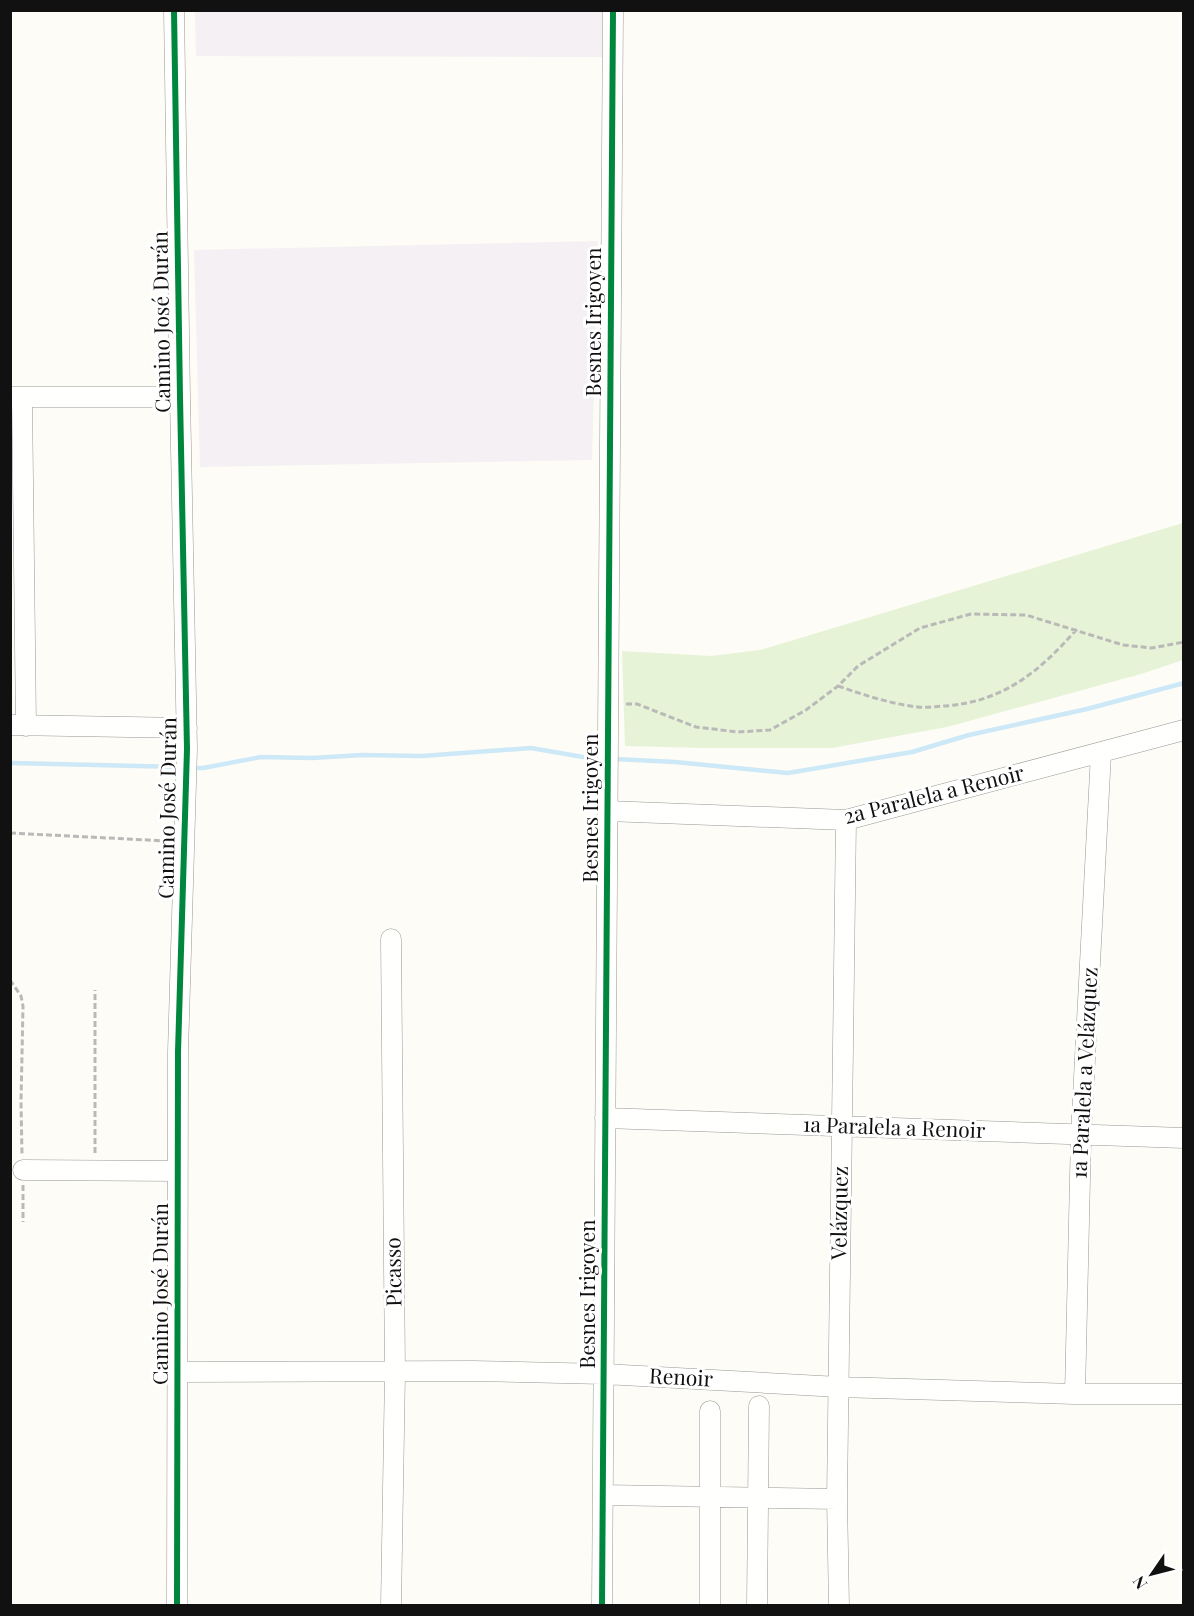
<svg xmlns="http://www.w3.org/2000/svg" width="1194" height="1616" viewBox="0 0 1194 1616" font-family="'Playfair Display',serif">
<style>
.industrial{fill:#f5f0f3}
.green{fill:#e7f3d7}
.lines{fill:none;stroke-linecap:round;stroke-linejoin:round}
.stream{stroke:#cde8f7;stroke-width:4.5}
.minor-casing{stroke:#979795;stroke-width:21}
.path{stroke:#b9b9b8;stroke-width:3;stroke-dasharray:6 3;stroke-linecap:butt}
.minor{stroke:#fffffe;stroke-width:20}
.cycleway-casing{stroke:#fff;stroke-width:10}
.cycleway{stroke:#00873e;stroke-width:6}
.labels{text-anchor:middle;stroke-width:6;stroke-linejoin:round;paint-order:stroke}
.street-label{font-size:21px;fill:#111;stroke:#fff}
</style>
<rect width="100%" height="100%" fill="#fdfcf7"/>
<!-- industrial -->
<path class="industrial" d="M195,11H603L602,57L196,56Z
M598,241L592,460L200,467L194,250Z"/>
<!-- green -->
<path class="green" d="M1183,523V660L1141,674L947,727L832,748H702L625,746L622,651L711,656L760,650Z"/>
<g class="lines">
<!-- stream -->
<path class="stream" d="M615,759L675,762L788,773L912,752L969,735L1087,709L1184,683
M10,763L181,767
M192,768H203L261,757L312,758L362,755L422,756L531,748L583,757"/>
<!-- minor casing -->
<g class="minor-casing">
<path id="minor" d="M174,10L180,397L187,749L178,1052L177,1606
M10,397H180
M22,398L26,726
M10,725L187,728
M607,811L846,820L1184,730
M391,939L395,1372L391,1606
M605,1118L1184,1138
M23,1170L177,1171
M179,1372L473,1371L604,1374L839,1387L1075,1394H1184
M1075,1394L1081,1135L1101,753
M603,1495L837,1499
M602,1606L613,10
M710,1606V1411
M757,1606L759,1406
M839,1606L837,1499L846,820"/>
</g>
<!-- path -->
<path class="path" d="M838,686C864,695 891,704 918,707C927,708 937,706 946,706C1004,701 1039,672 1077,629
M626,704H637L696,727L738,732L770,730L806,710L838,686L858,666L920,628L971,614L1026,615L1123,645L1152,648L1184,642
M10,833L167,841
M10,980L21,996L23,1006L21,1102L22,1155
M95,1153V990
M23,1185V1222"/>
<!-- minor -->
<use href="#minor" class="minor"/>
<!-- cycleway casing -->
<g class="cycleway-casing">
<path id="cycleway" d="M174,10L180,397L187,749L178,1052L177,1606
M602,1606L613,10"/>
</g>
<!-- cycleway -->
<use href="#cycleway" class="cycleway"/>
</g>
<g class="labels">
<!-- street labels -->
<g class="street-label">
<text transform="translate(162 322) rotate(-91)" y="7">Camino José Durán</text>
<text transform="translate(594 322) rotate(-90)" y="7">Besnes Irigoyen</text>
<text transform="translate(934 795) rotate(-14)" y="7">2a Paralela a Renoir</text>
<text transform="translate(168 808) rotate(-89)" y="7">Camino José Durán</text>
<text transform="translate(591 808) rotate(-90)" y="7">Besnes Irigoyen</text>
<text transform="translate(1085 1073) rotate(-87)" y="7">1a Paralela a Velázquez</text>
<text transform="translate(894 1128) rotate(2)" y="7">1a Paralela a Renoir</text>
<text transform="translate(840 1213) rotate(-89)" y="7">Velázquez</text>
<text transform="translate(394 1272) rotate(-91)" y="7">Picasso</text>
<text transform="translate(161 1294) rotate(-90)" y="7">Camino José Durán</text>
<text transform="translate(588 1294) rotate(-90)" y="7">Besnes Irigoyen</text>
<text transform="translate(681 1378) rotate(3)" y="7">Renoir</text>
</g>
</g>
<!-- border -->
<rect width="1194" height="1616" fill="none" stroke="#111111" stroke-width="24"/>
<!-- north arrow -->
<g transform="translate(1152 1574) rotate(235)" stroke="#ffffff" stroke-width="4.5" paint-order="stroke">
<path d="M0-4.5L10 22L0 15L-10 22Z" fill="#111111"/>
<text y="-9" font-size="16" font-weight="bold" text-anchor="middle" fill="#111111">N</text>
</g>
</svg>
